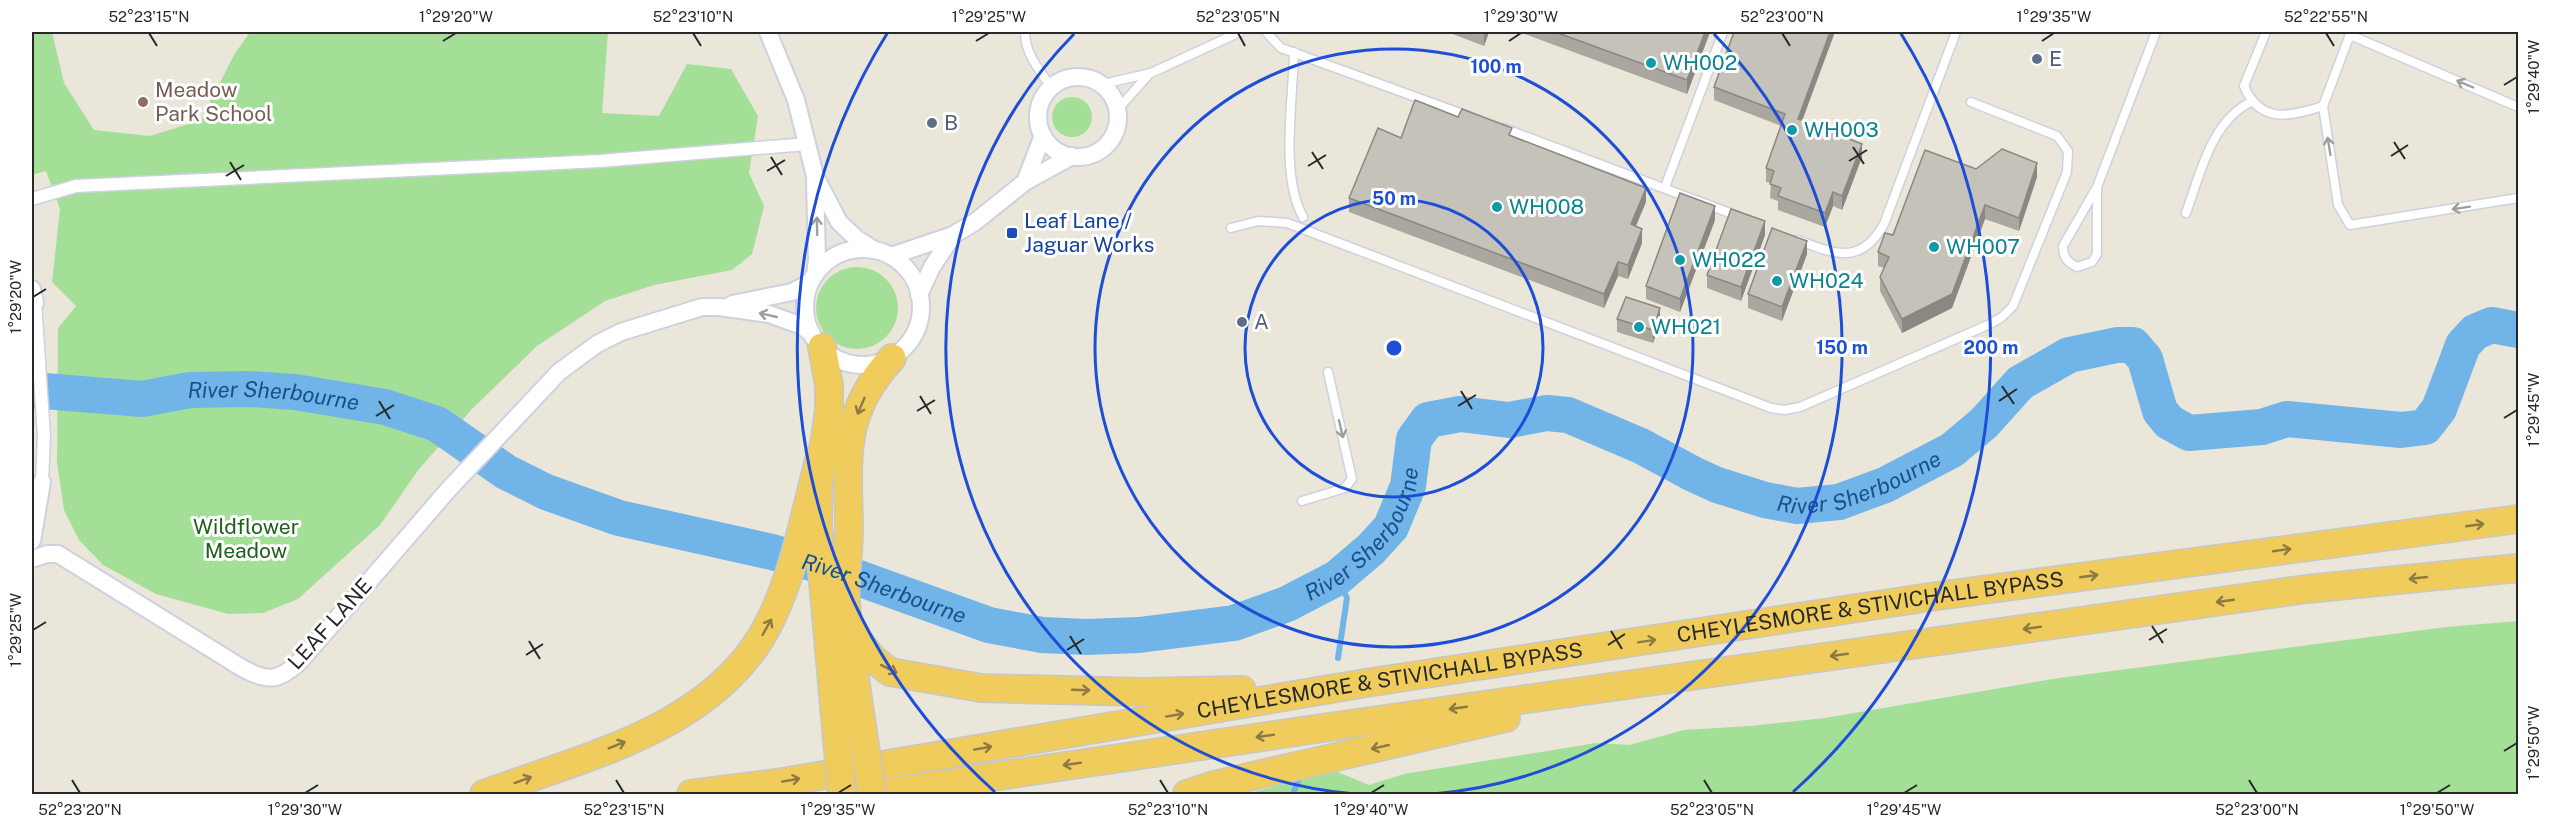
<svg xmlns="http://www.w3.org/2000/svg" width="2550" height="826" viewBox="0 0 2550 826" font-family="'Public Sans',sans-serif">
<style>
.green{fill:#a4df98}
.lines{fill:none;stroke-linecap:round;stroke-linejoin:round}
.stream{stroke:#71b4e8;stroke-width:6}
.river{stroke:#71b4e8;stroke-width:36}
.service-casing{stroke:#cfd0e0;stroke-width:11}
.pedestrian-casing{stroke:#cfd0e0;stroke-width:15}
.minor-casing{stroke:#cfd0e0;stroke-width:20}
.trunk-casing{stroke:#c7c7c7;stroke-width:30}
.service{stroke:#fff;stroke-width:8}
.pedestrian{stroke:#fff;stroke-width:12}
.minor{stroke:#fff;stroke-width:16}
.trunk{stroke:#f0cc5c;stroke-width:27}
.trunk-bridge-casing{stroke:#c7c7c7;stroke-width:30;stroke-linecap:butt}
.trunk-bridge{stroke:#f0cc5c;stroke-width:27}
.wall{fill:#a9a7a0}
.shaded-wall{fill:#8a8882}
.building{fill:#c5c2ba;stroke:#8a8882;stroke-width:1.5}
.oneway{stroke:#9e9e9e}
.oneway2{stroke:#8c7a42}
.ticks{fill:none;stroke:#282828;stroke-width:2}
.ring{fill:none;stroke:#1d4ed8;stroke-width:3}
.service-dot{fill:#5c6f8a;stroke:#fff;stroke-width:2}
.culture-dot{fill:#0f9aa8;stroke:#fff;stroke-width:2}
.education-dot{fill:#8d6e63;stroke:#fff;stroke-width:2}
.transit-dot{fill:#1a4fb4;stroke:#fff;stroke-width:2}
.labels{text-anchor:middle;stroke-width:6;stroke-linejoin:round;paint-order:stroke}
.service-label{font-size:21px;fill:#4e5e75;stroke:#fff;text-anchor:start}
.culture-label{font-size:21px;fill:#0d838f;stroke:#fff;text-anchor:start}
.education-label{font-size:21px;fill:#785e54;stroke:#fff;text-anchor:start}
.transit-label{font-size:21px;fill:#164399;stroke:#fff;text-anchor:start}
.park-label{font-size:21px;fill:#1f601c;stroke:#fff}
.street-label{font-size:21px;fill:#282828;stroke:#fff}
.water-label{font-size:22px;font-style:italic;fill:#135191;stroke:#fff}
.centre{fill:#1d4ed8;stroke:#fff;stroke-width:3}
.ring-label{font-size:18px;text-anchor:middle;font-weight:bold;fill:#1d4ed8;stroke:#fff;stroke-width:6;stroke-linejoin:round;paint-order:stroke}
.neatline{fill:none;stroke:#282828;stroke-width:2}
.ticks-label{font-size:15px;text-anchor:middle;fill:#282828}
</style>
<rect width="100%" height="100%" fill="#eae6da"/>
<!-- green -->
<path class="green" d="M32,32H52L64,83L94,130L150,136L201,120L234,55L250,32H608L602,113L659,116L687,64L731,69L758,116L749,173L764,206L752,254L732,270L654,285L605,301L537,346L472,409L419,469L380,525L298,599L263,613L228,614L156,594L103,565L79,540L64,510L57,462L58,328L76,306L52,282L60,209L46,171L32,175Z
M1052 117a20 20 0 1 1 40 0a20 20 0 1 1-40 0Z
M816 308a41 41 0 1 1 82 0a41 41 0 1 1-82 0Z
M2518,621V794H1246L1335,771L1369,785L1404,774L1596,743L1629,745L1684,730L1750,726L1825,718L2059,678L2446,627Z"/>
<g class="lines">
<!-- stream -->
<path class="stream" d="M1337,578L1347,598L1338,658
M1293,794L1298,781"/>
<!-- river -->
<path class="river" id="s1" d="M32,390L142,399L190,390L249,389L295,392L385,407L437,424L506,472L546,492L619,518L772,552L836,570L989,625L1042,635L1086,637L1139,635L1234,623L1287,604L1337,578L1371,549L1391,527L1408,486L1414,439L1428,420L1460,414L1509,420L1547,413L1568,415L1641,446L1693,474L1717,485L1765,500L1797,506L1839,502L1885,485L1952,450L1984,423L2020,383L2069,355L2117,345H2133L2145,359L2160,411L2169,422L2189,433L2262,427L2287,419L2401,430L2425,427L2439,409L2463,345L2475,332L2492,325L2518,330"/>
<!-- service casing -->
<g class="service-casing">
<path id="service" d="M1025,32C1025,54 1039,69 1051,87
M1266,32L1281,48L1468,116
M2266,32L2244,86C2260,124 2290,117 2323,106L2351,32
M2350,35L2518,107
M1294,52C1293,100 1280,176 1303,217
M1103,84L1151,73L1240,32
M2323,106L2338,205L2350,225L2518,198
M1118,109L1150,73
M1503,128L1738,216
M1665,187L1723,32
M2097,187V254L2092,262L2077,267C2067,262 2063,257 2063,246L2097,187L2156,32
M2186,213C2200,175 2211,121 2251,102
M1231,228L1258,221L1287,223L1771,408L1784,410L1800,407L1990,324L2002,317L2013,306L2067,172L2068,151L2057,136L1971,102
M1798,240C1834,254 1861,266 1884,224L1956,32
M1302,501L1345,488L1352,479L1328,372"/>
</g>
<!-- pedestrian casing -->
<g class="pedestrian-casing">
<path id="pedestrian" d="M32,199L76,186L600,161L807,144
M35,303L44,436L42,482"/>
</g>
<!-- minor casing -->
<g class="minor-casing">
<path id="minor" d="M768,32L796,100L815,176L839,222L857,239L873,249
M1038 117a40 40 0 1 1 80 0a40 40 0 1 1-80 0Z
M1025,182L1043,135
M805 307a58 58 0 1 1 116 0a58 58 0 1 1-116 0Z
M891,256L953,235L975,222L1025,182L1072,156
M815,275L817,260L815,180
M32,289L35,303
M919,295L932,267L953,235
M732,304L792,292L811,282
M32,541L42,482
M32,559L47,554H58L242,668C269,683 280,681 302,659L448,490L497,438L559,372L597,344L621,332L702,307H719L769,314L802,326L812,334"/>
</g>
<!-- trunk casing -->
<g class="trunk-casing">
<g id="trunk">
<path d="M822,347L829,385V410L818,488V526L839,761"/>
<path d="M849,628L873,659L890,672L981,688L1141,692L1242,690"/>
<path d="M866,753C859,703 850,653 846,603C844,578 849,554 849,529C848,459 840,414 892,358"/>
<path d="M484,794C587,756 720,727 771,619C796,567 806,508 821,453"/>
<path id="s2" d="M691,794L777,783L1366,683L1930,597L2518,519"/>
<path d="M876,794L1343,725L2307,589L2518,568"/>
<path d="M1187,794L1214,785L1506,718"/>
</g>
</g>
<!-- service -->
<use href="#service" class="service"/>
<!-- pedestrian -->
<use href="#pedestrian" class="pedestrian"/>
<!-- minor -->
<use href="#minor" class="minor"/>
<!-- trunk -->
<use href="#trunk" class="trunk"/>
<!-- trunk-bridge casing -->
<g class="trunk-bridge-casing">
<path id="trunk-bridge" d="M866,753L872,794
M839,761L842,794"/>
</g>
<!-- trunk-bridge -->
<use href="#trunk-bridge" class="trunk-bridge"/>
</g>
<!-- wall -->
<path class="wall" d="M1450,32H1489L1484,46L1450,33Z
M1519,32H1710L1687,94Z
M1714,87L1802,120L1862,157L1842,210L1833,206L1825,227L1778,210V201L1770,198L1771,183L1766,182V168L1781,126L1714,100Z
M1458,117L1512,136L1646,202L1636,226L1642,243L1628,279L1618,276L1604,308L1349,212V198L1401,138Z
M2037,177L2019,231L1985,219L1952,308L1902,333L1880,291V277L1884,268L1878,266V252L1893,235Z
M1715,220L1680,312L1646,299V286Z
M1765,235L1741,301L1707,288V275Z
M1807,254L1782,321L1748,308V294Z
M1617,319L1660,322L1653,343L1617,332Z"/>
<!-- shaded-wall -->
<path class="shaded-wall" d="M1484,32H1489L1484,46Z
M1705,32H1710L1687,94V80Z
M1830,32H1835L1798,132V119Z
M1862,144V157L1842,210V196Z
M2037,163V177L2019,231V218Z
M1646,188V202L1631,237V224Z
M1833,192V206L1825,227V213Z
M1985,205V219L1952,308L1902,333V319Z
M1715,206V220L1680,312V299Z
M1765,221V235L1741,301V287Z
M1642,229V243L1628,279V265Z
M1807,241V254L1782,321V307Z
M1618,262V276L1604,308V294Z
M1660,308V322L1653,343V330Z"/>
<!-- building -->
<path class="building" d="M1555,32H1705L1687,80Z
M1734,32H1830L1798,119L1862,144L1842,196L1833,192L1825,213L1778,196L1781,188L1770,184L1774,171L1766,168L1785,114L1714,87Z
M1415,100L1458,117L1462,109L1512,128L1509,135L1646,188L1631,224L1642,229L1628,265L1618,262L1604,294L1349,198L1378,128L1401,138Z
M2002,149L2037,163L2019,218L1985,205L1952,294L1902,319L1880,277L1889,257L1878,252L1885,233L1893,235L1925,150L1976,169Z
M1680,193L1715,206L1680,299L1646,286Z
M1731,209L1765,221L1741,287L1707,275Z
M1772,228L1807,241L1782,307L1748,294Z
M1626,297L1660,308L1653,330L1617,319Z"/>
<!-- one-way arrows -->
<defs><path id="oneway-shaft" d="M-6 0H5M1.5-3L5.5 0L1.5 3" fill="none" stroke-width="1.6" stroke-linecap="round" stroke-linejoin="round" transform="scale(1.5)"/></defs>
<g class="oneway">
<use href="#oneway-shaft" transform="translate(2465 84) rotate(-157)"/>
<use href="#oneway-shaft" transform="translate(2329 146) rotate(-99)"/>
<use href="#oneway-shaft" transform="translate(2461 208) rotate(171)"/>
<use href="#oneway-shaft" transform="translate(817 226) rotate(-91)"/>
<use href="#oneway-shaft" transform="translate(768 315) rotate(-167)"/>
<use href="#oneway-shaft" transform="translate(1341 429) rotate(77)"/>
</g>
<g class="oneway2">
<use href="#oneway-shaft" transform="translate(861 406) rotate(113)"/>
<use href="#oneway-shaft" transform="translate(2475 525) rotate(-8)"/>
<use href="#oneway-shaft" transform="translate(2282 550) rotate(-8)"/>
<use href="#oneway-shaft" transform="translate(2089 576) rotate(-8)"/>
<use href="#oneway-shaft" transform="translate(2418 578) rotate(174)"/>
<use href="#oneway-shaft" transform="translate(2225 601) rotate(172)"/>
<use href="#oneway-shaft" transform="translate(767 627) rotate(-61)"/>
<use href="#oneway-shaft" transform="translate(2032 628) rotate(172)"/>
<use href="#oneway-shaft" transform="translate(1647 641) rotate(-9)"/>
<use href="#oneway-shaft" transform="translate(1839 655) rotate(172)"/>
<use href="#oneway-shaft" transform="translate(889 669) rotate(27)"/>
<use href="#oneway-shaft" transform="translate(1081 690) rotate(2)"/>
<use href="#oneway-shaft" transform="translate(1458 708) rotate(172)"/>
<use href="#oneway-shaft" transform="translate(1175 715) rotate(-10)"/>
<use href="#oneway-shaft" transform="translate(1265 736) rotate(172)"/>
<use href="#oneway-shaft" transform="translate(617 745) rotate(-22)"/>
<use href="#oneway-shaft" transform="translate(1380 747) rotate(167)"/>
<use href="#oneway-shaft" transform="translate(983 748) rotate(-10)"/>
<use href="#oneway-shaft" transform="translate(1072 764) rotate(172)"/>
<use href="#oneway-shaft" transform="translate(523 780) rotate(-20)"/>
<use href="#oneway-shaft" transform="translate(791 780) rotate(-10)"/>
</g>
<!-- ticks -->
<path class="ticks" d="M149,33L157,46M693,33L701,46M1238,33L1245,46M1782,33L1790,46M2326,33L2334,46M443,41L456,33M976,41L989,33M1509,41L1521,33M2042,41L2054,33M2504,85L2517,77M2394,142L2405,159M1853,147L1864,164M1312,152L1323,169M2391,156L2408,145M771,157L782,175M1849,161L1867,150M230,162L241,180M1308,166L1326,155M767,171L785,160M226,176L244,165M33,297L46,289M2002,386L2014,404M1461,391L1472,409M920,396L931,414M379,401L390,419M1999,401L2017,389M1458,406L1476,395M917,411L935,400M376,416L394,405M2504,418L2517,410M2152,626L2163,643M33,630L46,622M1611,631L1622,649M1070,636L1081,654M2149,640L2167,629M529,641L540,659M1608,645L1625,634M1067,650L1084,639M526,655L543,644M2504,751L2517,743M72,780L80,793M616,780L624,793M1160,780L1168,793M1704,780L1712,793M2249,780L2257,793M305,793L318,785M838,793L851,785M1371,793L1384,785M1904,793L1917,785M2437,793L2450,785"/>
<!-- distance rings -->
<g class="ring">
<circle cx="1394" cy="348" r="149"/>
<circle cx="1394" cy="348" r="299"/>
<path d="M1355 794A448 448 0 0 1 1074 34M1714 34A448 448 0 0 1 1433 794"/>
<path d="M995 792A597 597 0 0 1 888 32M1900 32A597 597 0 0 1 1793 792"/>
</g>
<!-- markers -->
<g class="service-dot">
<circle cx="2037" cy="59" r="6"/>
<circle cx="932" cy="123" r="6"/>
<circle cx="1242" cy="322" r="6"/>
</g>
<g class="culture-dot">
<circle cx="1651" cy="63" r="6"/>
<circle cx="1792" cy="130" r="6"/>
<circle cx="1497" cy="207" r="6"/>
<circle cx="1934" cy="247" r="6"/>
<circle cx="1680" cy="260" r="6"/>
<circle cx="1777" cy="281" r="6"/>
<circle cx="1639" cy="327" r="6"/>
</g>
<circle class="education-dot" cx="143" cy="102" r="6"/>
<rect class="transit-dot" x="1006" y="227" width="12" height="12" rx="3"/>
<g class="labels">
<!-- service labels -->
<g class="service-label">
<text x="2049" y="66">E</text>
<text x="944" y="130">B</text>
<text x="1254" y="329">A</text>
</g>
<!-- culture labels -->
<g class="culture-label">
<text x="1663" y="70">WH002</text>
<text x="1804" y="137">WH003</text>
<text x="1509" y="214">WH008</text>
<text x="1946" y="254">WH007</text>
<text x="1692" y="267">WH022</text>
<text x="1789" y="288">WH024</text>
<text x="1651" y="334">WH021</text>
</g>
<!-- education labels -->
<g class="education-label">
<text x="155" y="97">Meadow<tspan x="155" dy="24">Park School</tspan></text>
</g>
<!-- transit labels -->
<g class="transit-label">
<text x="1024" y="228">Leaf Lane /<tspan x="1024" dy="24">Jaguar Works</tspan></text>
</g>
<!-- park labels -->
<g class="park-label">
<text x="246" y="534">Wildflower<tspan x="246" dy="24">Meadow</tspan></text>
</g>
<!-- street labels -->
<g class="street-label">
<text dy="7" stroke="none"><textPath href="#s2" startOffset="1194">CHEYLESMORE &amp; STIVICHALL BYPASS</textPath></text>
<text transform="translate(330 624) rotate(-48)" y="7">LEAF LANE</text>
<text dy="7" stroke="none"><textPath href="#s2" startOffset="708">CHEYLESMORE &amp; STIVICHALL BYPASS</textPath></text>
</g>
<!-- water labels -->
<g class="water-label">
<text dy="8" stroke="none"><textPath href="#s1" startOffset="243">River Sherbourne</textPath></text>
<text dy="8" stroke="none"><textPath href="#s1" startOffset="2007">River Sherbourne</textPath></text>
<text dy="8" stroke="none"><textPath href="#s1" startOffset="1413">River Sherbourne</textPath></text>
<text dy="8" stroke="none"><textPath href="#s1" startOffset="891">River Sherbourne</textPath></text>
</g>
</g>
<circle cx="1394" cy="348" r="9" class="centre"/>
<g class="ring-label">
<text x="1496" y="73">100 m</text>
<text x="1394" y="205">50 m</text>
<text x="1842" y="354">150 m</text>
<text x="1991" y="354">200 m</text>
</g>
<!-- border -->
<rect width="2550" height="826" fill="none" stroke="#ffffff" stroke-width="66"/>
<rect x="33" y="33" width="2484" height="760" class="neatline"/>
<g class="ticks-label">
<text x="149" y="22">52°23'15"N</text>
<text x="456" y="22">1°29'20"W</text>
<text x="693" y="22">52°23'10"N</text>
<text x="989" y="22">1°29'25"W</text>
<text x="1238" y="22">52°23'05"N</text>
<text x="1521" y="22">1°29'30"W</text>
<text x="1782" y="22">52°23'00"N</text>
<text x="2054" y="22">1°29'35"W</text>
<text x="2326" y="22">52°22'55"N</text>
<text transform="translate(2534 77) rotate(-90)" y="5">1°29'40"W</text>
<text transform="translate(16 297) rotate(-90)" y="5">1°29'20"W</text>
<text transform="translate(2534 410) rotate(-90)" y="5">1°29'45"W</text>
<text transform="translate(16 630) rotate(-90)" y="5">1°29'25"W</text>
<text transform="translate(2534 743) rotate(-90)" y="5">1°29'50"W</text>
<text x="80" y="815">52°23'20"N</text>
<text x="305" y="815">1°29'30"W</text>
<text x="624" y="815">52°23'15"N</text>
<text x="838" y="815">1°29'35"W</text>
<text x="1168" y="815">52°23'10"N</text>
<text x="1371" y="815">1°29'40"W</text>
<text x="1712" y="815">52°23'05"N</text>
<text x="1904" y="815">1°29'45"W</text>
<text x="2257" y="815">52°23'00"N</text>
<text x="2437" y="815">1°29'50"W</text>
</g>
</svg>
